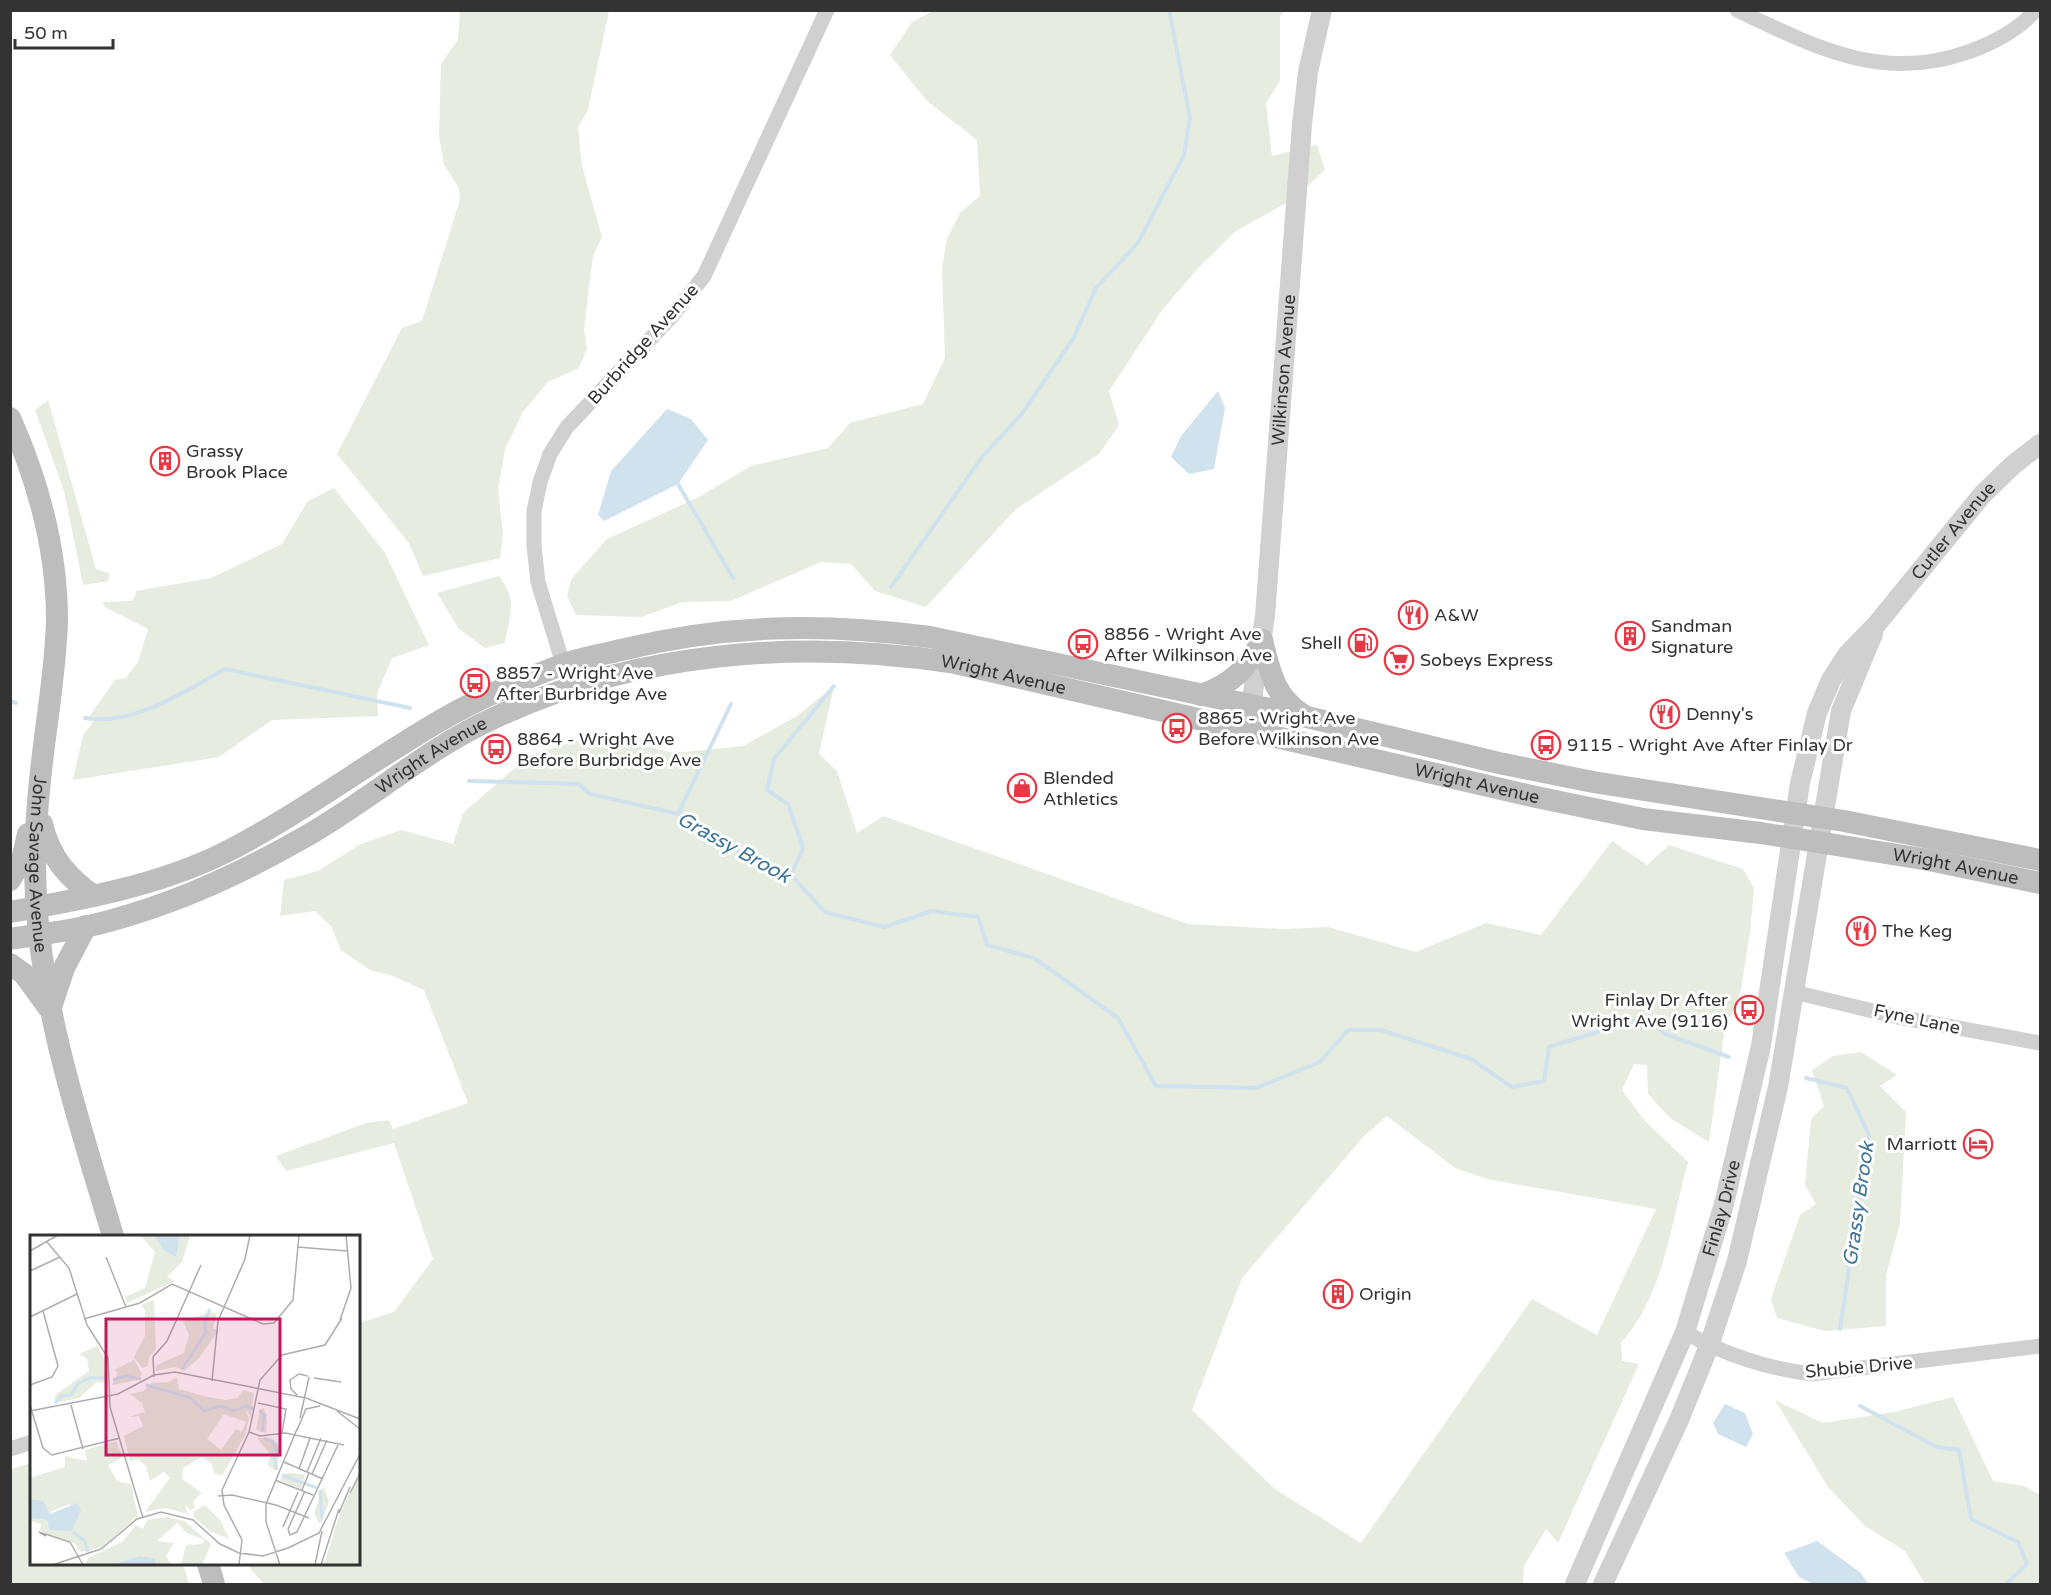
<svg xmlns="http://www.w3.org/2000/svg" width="2051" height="1595" viewBox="0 0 2051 1595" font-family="'Varela Round',sans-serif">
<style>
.green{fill:#e6ecdf;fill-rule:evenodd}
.water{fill:#cfe2ee}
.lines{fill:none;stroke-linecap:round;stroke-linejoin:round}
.stream{stroke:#cfe2ee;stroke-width:4}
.minor{stroke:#d0d0d0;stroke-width:15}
.tertiary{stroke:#d0d0d0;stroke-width:20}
.secondary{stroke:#bdbdbd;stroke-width:22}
.labels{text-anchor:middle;stroke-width:6;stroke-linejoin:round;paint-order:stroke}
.street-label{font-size:18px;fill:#333;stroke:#fff}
.poi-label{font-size:18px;fill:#333;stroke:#fff;text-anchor:start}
.water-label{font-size:20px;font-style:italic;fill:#3f7597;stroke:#fff}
.inset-river{fill:none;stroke:#cfe2ee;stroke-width:3}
.inset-road{fill:none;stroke:#adadad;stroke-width:1.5}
.view{fill:#c2185b;fill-opacity:0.15;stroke:#c2185b;stroke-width:3}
.inset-edge{fill:none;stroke:#333;stroke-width:3}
</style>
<rect width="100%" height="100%" fill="#fff"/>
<!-- green -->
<path class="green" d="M935,10L1284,11L1280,17V81L1266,103L1272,156L1317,145L1325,170L1290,201L1236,231L1199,267L1163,309L1109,391L1119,425L1099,454L1015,510L926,607L875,591L851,564L821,562L731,601L682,602L641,617L576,615L567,596L572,578L607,539L699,497L751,466L828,448L850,423L923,404L945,358L942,269L947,239L960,213L980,196L977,140L927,101L890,55L912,22Z
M460,11H609L588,110L578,127L582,166L602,237L593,256L584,329L587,349L579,368L548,382L523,412L505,449L498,490L503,534L500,558L423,576L409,543L337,454L402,328L422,321L460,200L458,186L444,165L439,136L441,64L458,39Z
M48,400L96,569L109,573V581L83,585L64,491L35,410Z
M334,488L385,553L429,645L392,658L377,694L378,716L272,720L219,757L73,780L83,735L94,721L88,718L115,680L126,678L138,662L148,629L97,603L105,607L102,602L131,601L135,597L136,591L211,578L282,544L308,501Z
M499,576C518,602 510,613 505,643L485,648L459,629L437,593Z
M834,686L819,754L837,771L857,833L883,816L1188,924L1283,929L1328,927L1416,952L1486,923L1541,935L1612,841L1647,865L1669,845L1743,869L1754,888L1750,932L1741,990L1724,1034L1709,1142L1670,1118L1648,1094L1647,1065L1634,1064L1622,1090L1645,1121L1688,1162C1671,1223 1664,1295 1621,1343L1622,1361L1639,1364L1558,1543L1546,1529L1524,1566L1523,1584H264L246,1564H358L359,1323L394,1312L433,1259L394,1143L286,1171L276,1156L366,1123L389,1120L393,1129L468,1103L424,990L393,976L370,970L341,950L331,926L315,911L280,916L284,880L318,871L359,845L401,830L453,844L463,813L530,755L605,732L636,744L674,753L743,746L797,716ZM1387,1116L1455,1168L1487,1179L1656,1209L1597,1335L1532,1299L1361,1543L1275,1489L1192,1410L1242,1278L1365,1135Z
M1861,1052L1897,1075L1880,1086L1906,1112L1900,1224L1886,1275V1326L1825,1331L1777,1318L1771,1299L1800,1215L1816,1204L1805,1185L1811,1119L1824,1106L1812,1070L1833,1056Z
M1953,1397L1993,1481L2024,1486L2040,1495V1584H1925L1905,1551L1865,1526L1828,1487L1775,1400L1823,1423L1894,1412Z
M31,1463L32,1564H183L189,1584H11V1469Z"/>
<!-- water -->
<path class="water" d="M1218,391L1225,408L1214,469L1189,474L1171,457L1181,436Z
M667,409L691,419L708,440L678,484L604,521L598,515L611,471Z
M1725,1404L1745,1413L1753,1434L1746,1447L1718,1434L1713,1423Z
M1817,1541L1861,1573L1868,1584H1813L1799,1577L1784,1553Z"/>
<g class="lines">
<!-- stream -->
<path class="stream" d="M678,484L733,578
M891,587L982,457L1021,415L1073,339L1096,288L1138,243L1184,155L1190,118L1169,10
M10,701L16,703
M85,718C131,727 186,691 225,669L410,708
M469,781L579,784L590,794L687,816L747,857L791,875L825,912L884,927L932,911L978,917L987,945L1034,958L1118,1018L1156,1086L1256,1088L1320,1062L1348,1030H1381L1471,1059L1512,1087L1544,1081L1549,1047L1636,1020L1650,1021L1665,1034L1729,1057
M678,814L731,704
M791,875L803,848L788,804L767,790L774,759L834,686
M1806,1078L1847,1088L1869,1135L1840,1329
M1860,1406L1937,1447L1959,1450L1971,1519L2018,1542L2027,1564L2006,1584"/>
<!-- minor -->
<path class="minor" d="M1737,10C1813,46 1880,82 1965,53C1992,44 2017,31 2036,10
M570,687L538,582L534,546V511L540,482L550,454L567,427L672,316L704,276L827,10
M1794,992L1898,1017L2040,1043
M1685,1332C1722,1354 1769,1369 1812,1374L2040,1346
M10,1449L32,1442"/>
<!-- tertiary -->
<g class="tertiary">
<path id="s1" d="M1247,731L1265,616L1302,124L1308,72L1322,10"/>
<path id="s2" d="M1575,1584L1685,1332L1724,1204L1761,1046L1800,783L1817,713L1831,680L1847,655L1876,625L1982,495L2013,465L2040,444"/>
<path d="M1603,1584L1679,1420L1709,1346L1737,1261L1778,1087L1841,711L1873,634"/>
</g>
<!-- secondary -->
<g class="secondary">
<path id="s3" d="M10,418C38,481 57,550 57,620C56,660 50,698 45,738C38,790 33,844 36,896C42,1013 80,1125 113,1236"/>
<path d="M1262,640C1270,672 1274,696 1303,715"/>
<path d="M1201,695C1232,684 1247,669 1262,640"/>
<path d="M42,824C50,857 67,877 94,896"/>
<path d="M10,880L22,860L28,834"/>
<path d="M10,912C83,899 157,886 224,853C299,815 366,764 438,722C475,700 519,681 559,666C579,658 601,655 621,650C726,624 823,623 930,637L1307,717L1499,763L1593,782L1844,821L2040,860"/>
<path id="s4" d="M10,939C35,935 61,932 85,927C160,910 235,877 301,839C368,802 424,750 494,718C637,651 801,639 955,663L1536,797L1643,819L1761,833L1929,860L2040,883"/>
<path d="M10,964L24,974L48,1007"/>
<path d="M52,1004L64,968L86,926"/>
<path d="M208,1564L214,1584"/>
</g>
</g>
<!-- icons -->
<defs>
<g id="building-ring" transform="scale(1.5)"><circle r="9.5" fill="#fff" stroke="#e63946" stroke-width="1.5"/><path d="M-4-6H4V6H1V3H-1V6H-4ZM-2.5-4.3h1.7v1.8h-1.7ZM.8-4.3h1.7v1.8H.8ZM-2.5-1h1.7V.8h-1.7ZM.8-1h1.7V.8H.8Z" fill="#e63946"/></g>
<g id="restaurant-ring" transform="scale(1.5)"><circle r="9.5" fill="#fff" stroke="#e63946" stroke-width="1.5"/><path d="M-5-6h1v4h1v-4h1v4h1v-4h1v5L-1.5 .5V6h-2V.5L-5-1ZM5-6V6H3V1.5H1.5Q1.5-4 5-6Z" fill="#e63946"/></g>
<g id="fuel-ring" transform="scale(1.5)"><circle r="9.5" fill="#fff" stroke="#e63946" stroke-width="1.5"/><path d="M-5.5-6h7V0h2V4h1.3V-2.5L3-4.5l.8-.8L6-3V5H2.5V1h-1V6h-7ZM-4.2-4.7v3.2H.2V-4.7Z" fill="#e63946"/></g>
<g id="bus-ring" transform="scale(1.5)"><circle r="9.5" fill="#fff" stroke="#e63946" stroke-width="1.5"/><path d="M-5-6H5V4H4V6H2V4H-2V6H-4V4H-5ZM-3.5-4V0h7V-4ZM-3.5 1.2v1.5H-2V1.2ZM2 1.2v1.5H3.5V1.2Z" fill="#e63946"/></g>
<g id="supermarket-ring" transform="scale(1.5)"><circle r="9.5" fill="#fff" stroke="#e63946" stroke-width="1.5"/><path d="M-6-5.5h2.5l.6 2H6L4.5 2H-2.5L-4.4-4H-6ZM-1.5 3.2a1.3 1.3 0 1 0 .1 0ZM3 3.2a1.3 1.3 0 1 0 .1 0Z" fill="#e63946"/></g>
<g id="shop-ring" transform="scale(1.5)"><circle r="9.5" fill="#fff" stroke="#e63946" stroke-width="1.5"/><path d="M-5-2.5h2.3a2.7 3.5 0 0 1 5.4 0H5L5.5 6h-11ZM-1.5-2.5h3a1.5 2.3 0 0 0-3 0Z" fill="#e63946"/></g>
<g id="hotel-ring" transform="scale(1.5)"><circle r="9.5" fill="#fff" stroke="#e63946" stroke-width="1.5"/><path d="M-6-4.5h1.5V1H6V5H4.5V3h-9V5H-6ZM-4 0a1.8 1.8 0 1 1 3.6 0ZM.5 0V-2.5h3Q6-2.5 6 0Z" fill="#e63946"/></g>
</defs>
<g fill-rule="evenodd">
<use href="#building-ring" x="165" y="461"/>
<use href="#restaurant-ring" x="1413" y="615"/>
<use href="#building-ring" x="1630" y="636"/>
<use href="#fuel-ring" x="1363" y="643"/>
<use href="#bus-ring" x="1083" y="644"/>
<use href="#supermarket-ring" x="1399" y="660"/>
<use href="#bus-ring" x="475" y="683"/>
<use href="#restaurant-ring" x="1665" y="714"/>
<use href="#bus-ring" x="1177" y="728"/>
<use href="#bus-ring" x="1546" y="745"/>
<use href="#bus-ring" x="496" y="749"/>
<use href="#shop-ring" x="1022" y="788"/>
<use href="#restaurant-ring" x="1861" y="931"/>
<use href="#bus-ring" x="1749" y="1010"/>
<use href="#hotel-ring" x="1978" y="1144"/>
<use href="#building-ring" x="1338" y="1294"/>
</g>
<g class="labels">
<!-- street labels -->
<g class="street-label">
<text transform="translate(643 344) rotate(-48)" y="6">Burbridge Avenue</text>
<text dy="6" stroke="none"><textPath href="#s1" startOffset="363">Wilkinson Avenue</textPath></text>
<text dy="6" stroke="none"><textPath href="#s2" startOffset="1138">Cutler Avenue</textPath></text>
<text dy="6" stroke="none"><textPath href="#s4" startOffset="1059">Wright Avenue</textPath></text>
<text dy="6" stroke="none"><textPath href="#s4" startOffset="465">Wright Avenue</textPath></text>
<text dy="6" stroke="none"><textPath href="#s4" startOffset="1545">Wright Avenue</textPath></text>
<text dy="6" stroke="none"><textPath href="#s3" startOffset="454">John Savage Avenue</textPath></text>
<text dy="6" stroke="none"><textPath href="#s4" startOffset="2031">Wright Avenue</textPath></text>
<text transform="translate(1917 1019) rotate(12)" y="6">Fyne Lane</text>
<text dy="6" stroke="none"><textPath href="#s2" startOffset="404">Finlay Drive</textPath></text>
<text transform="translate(1859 1367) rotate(-5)" y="6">Shubie Drive</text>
</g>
<!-- poi labels -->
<g class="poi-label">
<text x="186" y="457">Grassy<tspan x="186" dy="21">Brook Place</tspan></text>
<text x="1434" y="621">A&amp;W</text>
<text x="1651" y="632">Sandman<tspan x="1651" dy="21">Signature</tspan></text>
<text x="1104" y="640">8856 - Wright Ave<tspan x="1104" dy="21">After Wilkinson Ave</tspan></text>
<text x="1342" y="649" text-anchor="end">Shell</text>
<text x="1420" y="666">Sobeys Express</text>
<text x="496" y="679">8857 - Wright Ave<tspan x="496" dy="21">After Burbridge Ave</tspan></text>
<text x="1686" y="720">Denny's</text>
<text x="1198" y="724">8865 - Wright Ave<tspan x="1198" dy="21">Before Wilkinson Ave</tspan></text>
<text x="517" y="745">8864 - Wright Ave<tspan x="517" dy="21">Before Burbridge Ave</tspan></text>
<text x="1567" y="751">9115 - Wright Ave After Finlay Dr</text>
<text x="1043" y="784">Blended<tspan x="1043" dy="21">Athletics</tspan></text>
<text x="1882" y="937">The Keg</text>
<text x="1728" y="1006" text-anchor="end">Finlay Dr After<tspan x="1728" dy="21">Wright Ave (9116)</tspan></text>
<text x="1957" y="1150" text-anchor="end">Marriott</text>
<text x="1359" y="1300">Origin</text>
</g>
<!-- water labels -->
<g class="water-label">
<text transform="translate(734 847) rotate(29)" y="7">Grassy Brook</text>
<text transform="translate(1858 1204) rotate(-82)" y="7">Grassy Brook</text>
</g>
</g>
<!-- overview -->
<g transform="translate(30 1235)">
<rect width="330" height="330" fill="#fff"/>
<path d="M110,0H123L146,22L150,0L160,1L152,27L137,42L145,46L97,68L95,62L115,53L125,17ZM124,65L126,114L119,122L118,131L112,133L104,122L115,101V76L111,70ZM181,77L187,79L183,93L188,96L169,123L154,136L146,132L125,136L127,130L154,118L159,100L153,86ZM67,111L76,127V148L67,147L49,163L25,168V160L59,136L57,124L49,119ZM104,125L112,139L108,145L82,150L88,138L84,135ZM147,142L149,154L177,162L196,165L207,163L213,155L224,158L221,181L215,175L219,183L215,200L192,241L184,238L182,229L172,222L153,233L152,244L172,258L163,266L165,273L160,275L155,269L158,279L136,273L115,277L140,243L134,237L120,246L116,231L108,224L100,226L94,201L113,191L109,181L99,182L115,177L112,168L100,159L114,156L121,148L139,147ZM194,179L216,187L212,197L206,194L191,215L177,204ZM234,173L237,188L236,197H231L226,194L230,175ZM227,203H242L252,213L245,236L238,230L240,219ZM86,206L93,222L78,230L87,246L101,249L108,281L72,312L51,317L44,308L16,299L10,295L11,289L0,286V283L17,285L19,295L42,296L50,277L39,269L17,278L14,267L0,264V243L35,232V221L57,226L55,215ZM330,234V330H294L309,281ZM264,238L275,240L271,254L250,245L253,239ZM293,251L299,266L292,287L289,288L284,279ZM175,270L191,286L199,304L180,296L164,282V276ZM137,282L154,286L181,309L172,330H151L156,310L172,309L175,305L157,298L147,288L127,306L144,308L136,321L141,330H126L113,321L82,330H56L58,323L92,307L106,290L113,294L117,285Z" fill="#e6ecdf" fill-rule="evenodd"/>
<path d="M124,0H150L146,22L134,15ZM0,264L13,266L20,279L47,268L51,275L42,296L19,295L17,285L0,283ZM111,321L125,324L126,330H82Z" fill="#cfe2ee"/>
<path class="inset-river" d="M152,134L176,97L175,85L180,74M83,145L95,141L111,144M116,150L159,162L174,176L190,171L204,176L215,171L223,174M25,168L31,161L41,160L48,149L59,143H75M229,176L235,180L232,197M234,203L242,207L248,217L244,221L247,235M252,240L287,253M290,255L292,283M43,297L54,305L58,317"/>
<path class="inset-road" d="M17,7L39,33L57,90L78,123L80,172L113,283M267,12L317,16M0,16L28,0M76,22L96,72M0,36L30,22M0,82L47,59M54,84L110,68L142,49L233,89L244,88L263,65L269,0M310,85L321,53L316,0M124,142L123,122L137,106L171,30M284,143L311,147M182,146L188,86L215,24L220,0M0,150L22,142L28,131L13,76M267,160L261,154L260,145L269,139L278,141M228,168L256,174L252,198M0,170L13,213L22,220L90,203M41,170L53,214M0,176L88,159L124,140L145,137L276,163L330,184M307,176L330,194M270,183L279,142M267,195L276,174L290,171M219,197L230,201L255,198L314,210M254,227L293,244M269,234L280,203M277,237L291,203M282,239L297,205M245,245L283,260M272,255L279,238M320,258L330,239M188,261L202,260L246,270L279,283M309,278L320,252M253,292L268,257M258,294L260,300L267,297L308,210M258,294L275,256M16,301L9,297L40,307L53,330M258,313L289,298L330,219M22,330L71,314L107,284L131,277L163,285L190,309L209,318L233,321L258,313M209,330L212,305L194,270L192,255L219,197L230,145L252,120L295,110L312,83M250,330L236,287V269L267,194M285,330L292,296M291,330L309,274"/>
<path class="view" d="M76,84H250V220H76Z"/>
<rect width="330" height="330" class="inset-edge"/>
</g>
<!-- border -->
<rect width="2051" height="1595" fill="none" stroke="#333333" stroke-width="24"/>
<!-- scale -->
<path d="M15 39v9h98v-9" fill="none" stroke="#333333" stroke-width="3"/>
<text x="24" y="39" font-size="18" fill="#333333" stroke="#ffffff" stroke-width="4.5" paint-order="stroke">50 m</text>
</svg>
